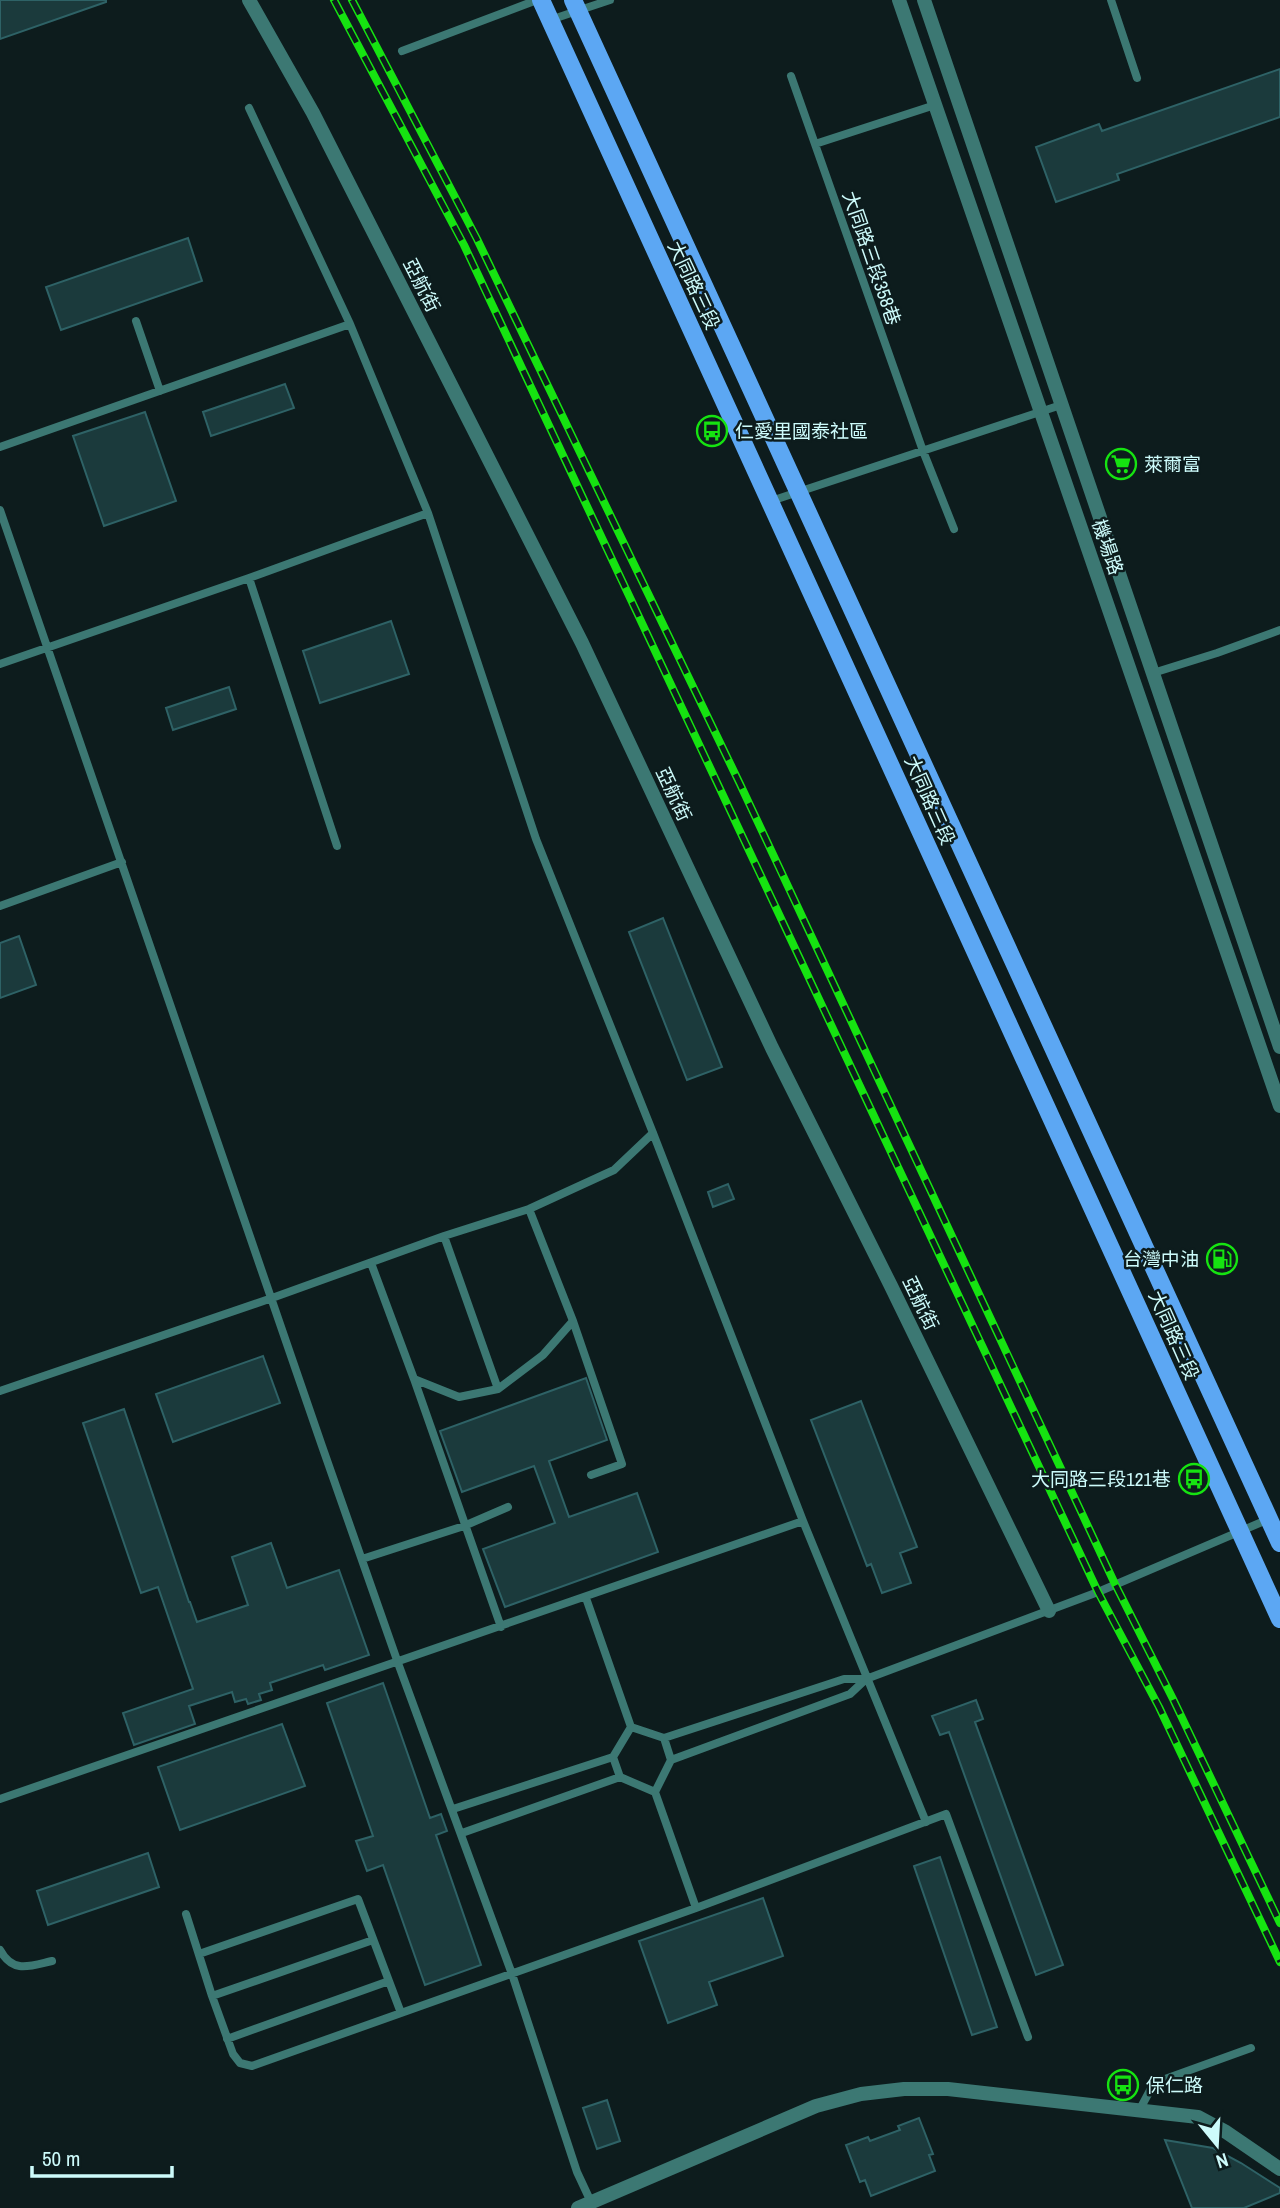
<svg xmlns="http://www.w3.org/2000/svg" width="1280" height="2208" viewBox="0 0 1280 2208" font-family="'Archivo Narrow','Noto Sans TC',sans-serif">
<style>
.building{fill:#1b3a3c;stroke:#2e6266;stroke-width:2}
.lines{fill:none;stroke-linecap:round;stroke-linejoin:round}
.lane{stroke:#3c7873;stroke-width:8}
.street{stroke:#3c7873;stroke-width:14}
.primary{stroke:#5ca7f3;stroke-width:18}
.rail-casing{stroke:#16e311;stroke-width:8}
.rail{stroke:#0d1c1d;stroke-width:5;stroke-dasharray:16;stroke-linecap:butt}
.labels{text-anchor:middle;stroke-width:5;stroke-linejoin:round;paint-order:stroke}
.street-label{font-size:19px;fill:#cdfbfb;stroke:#0d1c1d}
.poi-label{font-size:19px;fill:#cdfbfb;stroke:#0d1c1d;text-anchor:start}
</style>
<rect width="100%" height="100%" fill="#0d1c1d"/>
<!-- building -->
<path class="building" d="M0,0H106V2L0,39Z
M1280,69V117L1117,174L1119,180L1056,202L1036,147L1099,124L1102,131Z
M188,238L202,281L61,330L46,287Z
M285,384L294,408L211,436L203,412Z
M145,412L176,501L104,526L73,436Z
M391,621L409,674L320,703L303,651Z
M229,687L236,709L173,730L166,708Z
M663,918L722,1067L687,1080L629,932Z
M19,936L36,985L0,998V943Z
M728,1184L734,1199L713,1207L708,1192Z
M263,1356L280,1403L173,1442L156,1394Z
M586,1378L607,1440L549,1461L569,1517L637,1493L658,1552L505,1607L483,1549L555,1523L534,1466L462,1492L440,1431Z
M861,1401L917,1547L900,1553L911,1583L882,1593L871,1564L867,1566L811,1420Z
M124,1409L189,1602H190L197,1622L248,1605L232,1557L271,1543L287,1588L339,1570L369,1655L325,1670L323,1665L270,1683L272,1690L259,1694L261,1700L248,1704L246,1699L235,1702L232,1692L189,1706L195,1724L134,1745L123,1713L193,1689L158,1587L141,1593L83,1423Z
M383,1683L430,1818L441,1814L447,1831L436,1835L481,1965L425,1985L383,1865L367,1871L356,1841L373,1836L327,1703Z
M976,1700L983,1719L975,1722L1063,1965L1036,1975L949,1732L940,1735L932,1716Z
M282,1724L305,1786L180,1830L158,1767Z
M148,1853L159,1887L48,1925L37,1891Z
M940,1857L997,2027L972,2035L914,1866Z
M763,1898L783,1956L709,1982L717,2005L668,2023L639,1941Z
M607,2100L620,2141L597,2149L583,2108Z
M919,2118L933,2154L929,2155L935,2171L871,2196L865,2180L860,2182L846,2145L868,2137L870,2141L900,2130L898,2126Z
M1165,2140L1213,2148L1241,2163L1280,2188V2193L1244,2208H1192Z"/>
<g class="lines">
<!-- lane -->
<path class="lane" d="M1111,0L1137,78
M550,20L610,0
M402,51L537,0
M791,76L923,451L954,529
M249,108L350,324L428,513L536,839L653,1133L803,1521L926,1822
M815,144L935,105
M136,321L160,391
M0,447L350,324
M771,501L1061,405
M0,510L322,1446L398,1663L512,1974L577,2172L591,2202
M249,578L337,846
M0,664L249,578L428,513
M1153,673L1217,653L1280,630
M0,906L122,862
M444,1236L498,1389
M371,1263L414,1379L459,1397L498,1389L543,1355L573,1321L529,1209
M573,1321L622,1464L591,1475
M414,1379L501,1627
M0,1391L272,1298L444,1236L529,1209L614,1170L653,1133
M362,1559L464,1526L508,1507
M586,1598L631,1727
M664,1738L671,1760
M613,1757L620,1777
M655,1792L696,1908
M0,1799L803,1521
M453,1809L613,1757L631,1727L664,1738L844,1679H866
M462,1833L620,1777L655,1792L671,1760L850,1694L866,1679L1098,1592L1269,1519
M186,1914L212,1996L233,2054L240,2063L252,2066L696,1908L946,1814L1028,2037
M0,1950C13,1974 30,1966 52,1961
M199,1954L358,1899L401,2013
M212,1996L373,1940
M227,2039L389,1981
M1140,2109L1154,2083L1251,2048"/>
<!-- street -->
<path class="street" d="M249,0L313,113L582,643L772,1048L891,1286L1049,1611
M899,0L1280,1106
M924,0L1280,1047
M578,2208L816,2106L861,2094L904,2089H948L1198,2117L1226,2132L1280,2169"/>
<!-- primary -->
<path class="primary" d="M541,0L1280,1619
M573,0L1280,1543"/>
<!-- rail casing -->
<g class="rail-casing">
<path id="rail" d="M334,0L464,245L1098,1592L1159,1707L1280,1962
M352,0L477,239L740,784L1115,1584L1173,1699L1280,1923"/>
</g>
<!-- rail -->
<use href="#rail" class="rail"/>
</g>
<!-- icons -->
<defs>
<g id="bus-ring" transform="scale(1.575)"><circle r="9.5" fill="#0d1c1d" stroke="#16e311" stroke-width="1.5"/><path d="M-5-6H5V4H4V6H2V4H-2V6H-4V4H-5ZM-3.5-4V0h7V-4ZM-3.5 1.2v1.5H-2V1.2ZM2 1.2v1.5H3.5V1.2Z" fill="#16e311"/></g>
<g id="supermarket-ring" transform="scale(1.575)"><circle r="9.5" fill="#0d1c1d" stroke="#16e311" stroke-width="1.5"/><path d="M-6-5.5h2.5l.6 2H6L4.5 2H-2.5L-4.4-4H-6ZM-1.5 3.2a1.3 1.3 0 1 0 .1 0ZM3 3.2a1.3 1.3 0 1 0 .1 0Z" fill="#16e311"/></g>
<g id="fuel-ring" transform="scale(1.575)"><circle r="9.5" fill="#0d1c1d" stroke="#16e311" stroke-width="1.5"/><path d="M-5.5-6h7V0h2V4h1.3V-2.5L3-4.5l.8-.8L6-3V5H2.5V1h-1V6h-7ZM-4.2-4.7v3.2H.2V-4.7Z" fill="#16e311"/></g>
</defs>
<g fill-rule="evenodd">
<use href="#bus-ring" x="712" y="431"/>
<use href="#supermarket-ring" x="1121" y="464"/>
<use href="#fuel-ring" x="1222" y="1259"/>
<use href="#bus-ring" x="1194" y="1479"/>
<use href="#bus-ring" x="1123" y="2085"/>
</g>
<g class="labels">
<!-- street labels -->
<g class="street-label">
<text transform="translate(872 258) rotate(71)" y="7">大同路三段358巷</text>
<text transform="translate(422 285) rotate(63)" y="7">亞航街</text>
<text transform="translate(694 285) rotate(65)" y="7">大同路三段</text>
<text transform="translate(1108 547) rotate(71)" y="7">機場路</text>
<text transform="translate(674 794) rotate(65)" y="7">亞航街</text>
<text transform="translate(930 800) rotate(66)" y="7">大同路三段</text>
<text transform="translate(921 1303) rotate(64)" y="7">亞航街</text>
<text transform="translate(1174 1335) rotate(66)" y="7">大同路三段</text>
</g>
<!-- poi labels -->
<g class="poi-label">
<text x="735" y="438">仁愛里國泰社區</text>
<text x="1144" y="471">萊爾富</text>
<text x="1199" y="1266" text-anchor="end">台灣中油</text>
<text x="1171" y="1486" text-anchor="end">大同路三段121巷</text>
<text x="1146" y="2092">保仁路</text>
</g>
</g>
<!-- north arrow -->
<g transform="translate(1217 2145) rotate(162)" stroke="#0d1c1d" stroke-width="5" paint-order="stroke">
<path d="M0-5L12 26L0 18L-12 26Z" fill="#cdfbfb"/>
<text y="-10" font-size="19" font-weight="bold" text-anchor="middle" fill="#cdfbfb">N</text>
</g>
<!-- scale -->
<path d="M32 2166v10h140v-10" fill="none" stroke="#cdfbfb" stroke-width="3.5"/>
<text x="42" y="2166" font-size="21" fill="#cdfbfb" stroke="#0d1c1d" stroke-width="5" paint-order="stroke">50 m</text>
</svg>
